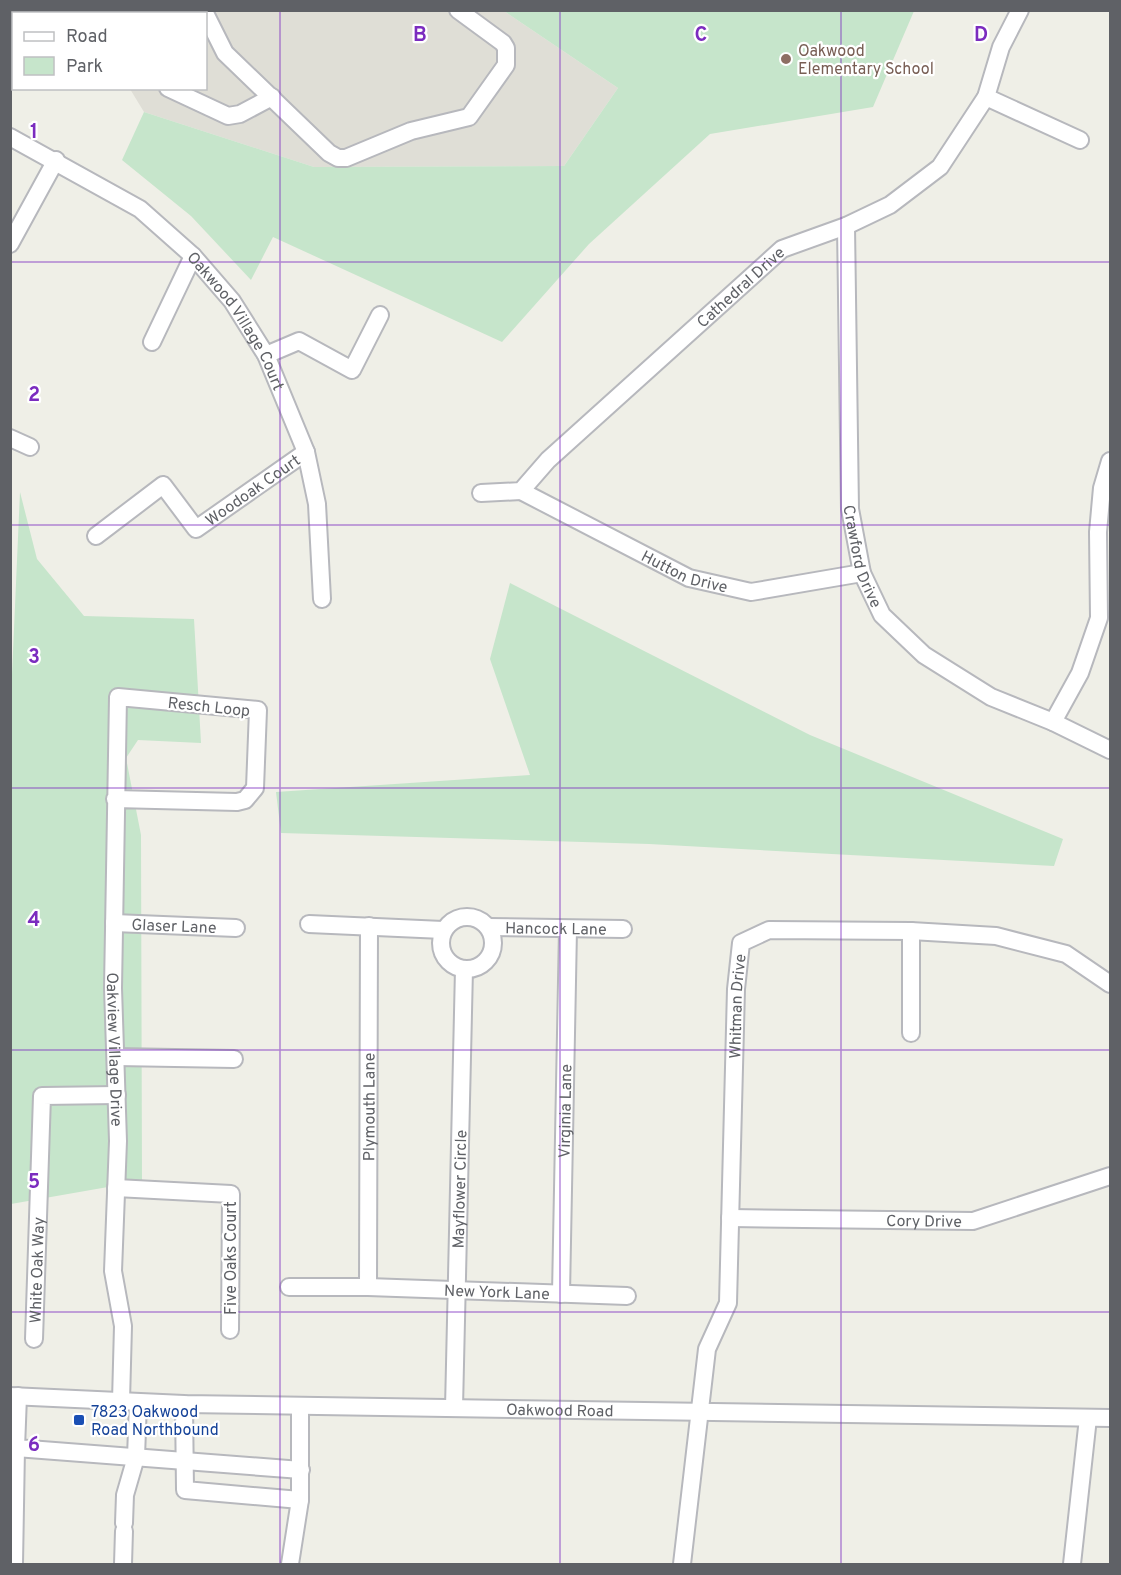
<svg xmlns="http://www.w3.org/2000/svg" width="1121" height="1575" viewBox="0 0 1121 1575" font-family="Overpass,sans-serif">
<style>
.education{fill:#dfded6}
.green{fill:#c6e5cb}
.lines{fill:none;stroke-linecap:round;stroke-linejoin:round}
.minor-casing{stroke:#b7b8bd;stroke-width:20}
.minor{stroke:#fff;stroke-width:16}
.grid{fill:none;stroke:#7b2cbf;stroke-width:1.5;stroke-opacity:0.55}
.education-dot{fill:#8d6e63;stroke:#fff;stroke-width:2}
.transit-dot{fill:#1a4fb4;stroke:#fff;stroke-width:2}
.labels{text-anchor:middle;stroke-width:4.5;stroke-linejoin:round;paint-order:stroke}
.education-label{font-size:16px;fill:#785e54;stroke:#fff;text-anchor:start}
.street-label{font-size:16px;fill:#5f6166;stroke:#fff}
.transit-label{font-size:16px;fill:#164399;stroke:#fff;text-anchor:start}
.grid-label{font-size:20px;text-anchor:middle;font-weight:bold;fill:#7b2cbf;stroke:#fff;stroke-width:4.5;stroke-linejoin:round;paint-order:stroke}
</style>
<rect width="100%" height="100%" fill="#efefe7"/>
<!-- education -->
<path class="education" d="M83,11H504L618,88L564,166L314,167L144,112L130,89L206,88V14H85Z"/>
<!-- green -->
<path class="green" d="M504,11H914L873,107L710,134L589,244L502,342L273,237L251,280L191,216L122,160L144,112L314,167L564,166L618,88Z
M20,492L37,559L84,616L194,619L201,743L138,740L126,758L141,835L142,1181L11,1204L10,720Z
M510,583L810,735L1063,839L1054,866L649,844L281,833L276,792L530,775L490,659Z"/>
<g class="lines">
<!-- minor casing -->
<g class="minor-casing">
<g id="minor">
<path d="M107,10L109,14"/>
<path d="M206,15L225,53L329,153L338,158H346L411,131L469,117L506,65V48L503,43L458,10"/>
<path d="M168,88L228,116L240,114L272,97"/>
<path d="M986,97L1080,140"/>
<path id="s1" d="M10,137L140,209L193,256L232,301L266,355L306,452L317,504L322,599"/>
<path id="s2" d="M846,226L850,509L862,573L882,615L924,655L991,697L1053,722L1110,750"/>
<path d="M10,244L56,160"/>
<path d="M152,342L193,256"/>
<path d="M266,355L299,341L352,370L380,315"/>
<path d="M10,438L30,447"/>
<path id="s3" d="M521,491L689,578L751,592L862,573"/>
<path id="s4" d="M481,493L521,491L548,460L782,249L846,226L890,205L940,167L986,97L1001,47L1020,10"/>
<path id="s5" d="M96,536L163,485L196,529L306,452"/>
<path d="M1053,722L1080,673L1099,618L1098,532L1102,488L1110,461"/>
<path id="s6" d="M115,799L237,802L245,800L255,788L258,710L118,697L113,988L118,1141L113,1271L123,1326L121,1401"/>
<circle cx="467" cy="943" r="26"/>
<path id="s7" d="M114,923L236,928"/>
<path d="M309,924L443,930"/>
<path id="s8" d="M488,927L623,929"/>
<path d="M911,931V1033"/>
<path d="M116,1057L234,1059"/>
<path d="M116,1188L231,1194L230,1330"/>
<path id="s9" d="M730,1218L973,1221L1110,1176"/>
<path id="s10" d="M289,1287H368L627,1296"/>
<path id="s11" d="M368,1287L369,926"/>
<path id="s12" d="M561,1294L568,929"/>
<path id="s13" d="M34,1339L42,1096L117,1095"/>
<path id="s14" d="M10,1396L184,1404L1110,1418"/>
<path d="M18,1396L16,1448L301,1470"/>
<path d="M184,1404L185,1490L300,1500V1406"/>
<path id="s15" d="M454,1408L464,969"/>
<path d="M124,1523L125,1495L136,1457L138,1402"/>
<path d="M14,1564L16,1448"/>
<path d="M123,1564L124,1531"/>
<path d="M290,1564L300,1500"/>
<path id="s16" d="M682,1564L707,1349L728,1303L736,989L741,943L769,930L911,931L996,936L1066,954L1110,984"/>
<path d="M1072,1564L1088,1418"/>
</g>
</g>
<!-- minor -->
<use href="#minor" class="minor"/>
</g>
<!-- grid -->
<path class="grid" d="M280,10V1564M560,10V1564M841,10V1564M10,262H1110M10,525H1110M10,788H1110M10,1050H1110M10,1312H1110"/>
<!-- markers -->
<circle class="education-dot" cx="786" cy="59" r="6"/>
<rect class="transit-dot" x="73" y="1414" width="12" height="12" rx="3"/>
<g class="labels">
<!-- education labels -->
<g class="education-label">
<text x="798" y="56">Oakwood<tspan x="798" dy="18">Elementary School</tspan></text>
</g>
<!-- street labels -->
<g class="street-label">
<text dy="6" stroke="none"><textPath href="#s4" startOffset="340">Cathedral Drive</textPath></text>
<text dy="6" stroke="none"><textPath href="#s1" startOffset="298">Oakwood Village Court</textPath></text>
<text dy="6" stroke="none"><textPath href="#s5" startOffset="208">Woodoak Court</textPath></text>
<text dy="6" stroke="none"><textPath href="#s2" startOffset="332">Crawford Drive</textPath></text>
<text dy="6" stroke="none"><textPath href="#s3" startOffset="183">Hutton Drive</textPath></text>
<text transform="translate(209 706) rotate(6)" y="6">Resch Loop</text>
<text dy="6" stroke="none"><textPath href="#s7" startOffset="60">Glaser Lane</textPath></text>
<text dy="6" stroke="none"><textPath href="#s8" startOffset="68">Hancock Lane</textPath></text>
<text dy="6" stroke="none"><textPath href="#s16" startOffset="564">Whitman Drive</textPath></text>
<text dy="6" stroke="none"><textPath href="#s6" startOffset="717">Oakview Village Drive</textPath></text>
<text dy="6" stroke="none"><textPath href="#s11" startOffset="180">Plymouth Lane</textPath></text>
<text dy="6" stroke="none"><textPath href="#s12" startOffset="183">Virginia Lane</textPath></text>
<text dy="6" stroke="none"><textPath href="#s15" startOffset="219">Mayflower Circle</textPath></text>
<text dy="6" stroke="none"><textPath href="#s9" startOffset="194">Cory Drive</textPath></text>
<text transform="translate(230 1258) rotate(-90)" y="6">Five Oaks Court</text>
<text dy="6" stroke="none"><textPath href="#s13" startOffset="69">White Oak Way</textPath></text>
<text dy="6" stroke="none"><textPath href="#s10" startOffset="208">New York Lane</textPath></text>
<text dy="6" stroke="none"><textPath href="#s14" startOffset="550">Oakwood Road</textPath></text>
</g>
<!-- transit labels -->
<g class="transit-label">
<text x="91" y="1417">7823 Oakwood<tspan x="91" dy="18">Road Northbound</tspan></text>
</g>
</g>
<g class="grid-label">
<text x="420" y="41">B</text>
<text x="701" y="41">C</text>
<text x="981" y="41">D</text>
<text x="34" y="138">1</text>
<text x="34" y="401">2</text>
<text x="34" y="663">3</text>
<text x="34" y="926">4</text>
<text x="34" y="1188">5</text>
<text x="34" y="1451">6</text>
</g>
<!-- border -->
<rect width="1121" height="1575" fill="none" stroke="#5f6166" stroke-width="24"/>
<!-- legend -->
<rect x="12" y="12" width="195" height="78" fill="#ffffff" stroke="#bfc0c2" stroke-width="1.5"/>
<rect x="24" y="32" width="30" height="9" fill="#ffffff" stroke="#bfc0c2" stroke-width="1.5"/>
<text x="66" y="42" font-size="18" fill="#5f6166">Road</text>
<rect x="24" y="57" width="30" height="18" fill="#c6e5cb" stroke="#bfc0c2" stroke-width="1.5"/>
<text x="66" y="72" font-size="18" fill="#5f6166">Park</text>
</svg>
